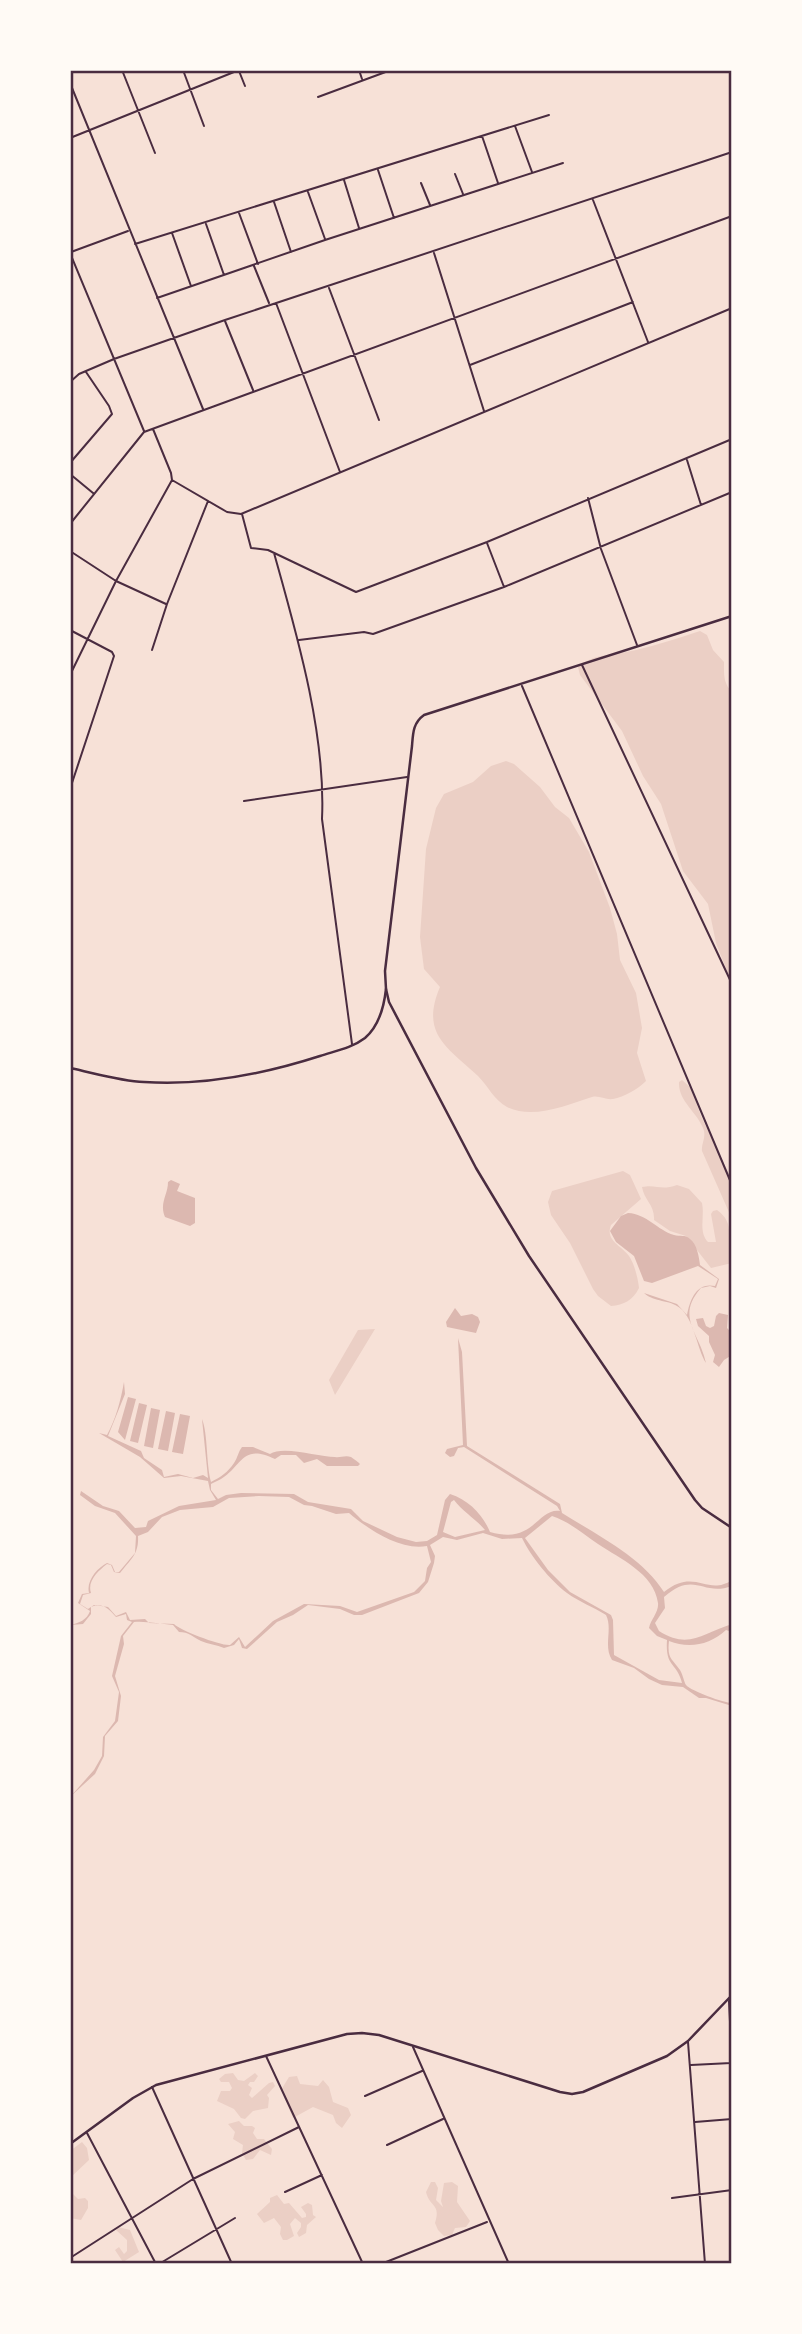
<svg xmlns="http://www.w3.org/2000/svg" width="802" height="2334" viewBox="0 0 802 2334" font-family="'Space Grotesk',sans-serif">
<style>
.green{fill:#ebcfc5}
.water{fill:#dcb8b0;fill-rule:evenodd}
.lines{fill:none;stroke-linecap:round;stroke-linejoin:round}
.minor{stroke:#4a2c40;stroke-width:2}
.tertiary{stroke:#4a2c40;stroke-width:2.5}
.secondary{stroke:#4a2c40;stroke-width:2.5}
.neatline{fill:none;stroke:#4a2c40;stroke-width:2.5}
</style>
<rect width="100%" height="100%" fill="#f7e1d7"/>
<!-- green -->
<path class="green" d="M700,631L707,635L713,650L724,662C724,674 723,683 732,692V984L716,943L708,904L683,871L661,804L643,776L622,731L580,675L578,667C593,653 617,655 636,650C657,645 679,638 700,631Z
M506,761L514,764L540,787L555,807L569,818L589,852L610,908L617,934L620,960L636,993L642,1028L637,1053L646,1081C638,1089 624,1097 613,1099C605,1100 599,1095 592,1097C567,1105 533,1120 507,1107C494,1100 488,1086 478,1076C447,1047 420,1034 440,987L424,969L420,937L426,849L436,808L444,794L473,782L491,766Z
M682,1080L691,1088L701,1116L732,1180V1219L702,1151C701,1143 707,1137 703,1128C697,1112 678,1101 679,1082Z
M623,1171L630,1175L641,1199L611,1225C605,1241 621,1245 629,1256C634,1263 638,1278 639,1288C633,1300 624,1305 611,1306L598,1296L593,1289L570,1243L551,1215L548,1202L552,1191Z
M677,1185L689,1189L702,1203C705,1217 698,1231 708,1242H716L711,1214L713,1211L717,1210C728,1218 730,1226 729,1239L732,1243V1263L711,1268L686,1236L670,1231L654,1220C655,1205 644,1200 642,1187C657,1184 660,1191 677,1185Z
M375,1329L335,1395L329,1380L358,1330Z
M233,2073L238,2080L244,2081L255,2073L258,2076L254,2082H250L248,2085L252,2088L249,2095L252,2098L269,2083L273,2082L275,2086L267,2095L269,2098L268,2108L253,2111L245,2119L241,2118L234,2109L217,2101L221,2091H230L232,2088L229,2082H221L219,2079L225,2074Z
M297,2076L300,2084L318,2086L323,2080L329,2087L333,2102L348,2108L351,2115L342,2128L336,2123L333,2115L313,2107L293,2118L281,2090L289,2077Z
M239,2121L244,2126H252L255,2128L253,2133L257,2139H264L272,2149L271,2155L260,2150L253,2159L246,2160L242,2153L243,2145L233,2139L235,2132L228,2124Z
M82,2142L87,2148L89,2160L70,2178V2151Z
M431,2182H435L438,2188L436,2200L443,2207L441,2201L444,2183L452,2182L458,2186L457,2202L470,2221L466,2227L455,2228L452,2235L444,2236L438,2230L435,2223C441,2203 430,2208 426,2192Z
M70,2191L78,2199L85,2198L88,2201V2208L81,2220L70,2218Z
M277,2195L284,2204L289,2203L302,2218L306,2217V2214L301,2207L308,2203L312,2205L313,2215L316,2217L307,2225L306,2233L299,2237L297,2233L301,2227V2223L295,2218L290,2224L294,2236L287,2240H283L280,2234L281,2227L274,2218L264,2223L257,2214L270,2202V2198Z
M118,2227L130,2230L139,2252L123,2262L115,2250L119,2247L124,2254L127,2251V2240L116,2230Z"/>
<!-- water -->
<path class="water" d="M171,1180L180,1184L177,1191L195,1198V1223L190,1226L165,1217C159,1203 168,1195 168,1182Z
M628,1213C647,1214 657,1230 674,1235C680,1237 685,1234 690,1239C697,1244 699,1257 700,1265L719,1279L716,1288L710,1286L701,1288C675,1317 700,1333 706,1363C697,1349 694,1319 680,1308C669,1299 655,1303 644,1293L677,1304L687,1315C690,1300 696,1282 715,1286L718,1279L698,1266L652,1283L644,1281L634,1256L616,1242L610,1231L621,1216Z
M455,1308L461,1316L472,1314L478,1317L480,1322L476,1333L447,1327L446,1322Z
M719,1313L728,1315L727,1328L730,1331L729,1338L732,1355L724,1360L719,1367L713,1362L715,1355L709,1342V1336L698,1326L696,1319L703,1318L706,1326L710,1328L714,1326L716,1316Z
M458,1338L462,1352L467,1446L560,1504L562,1513C597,1535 642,1557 664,1592C695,1567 707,1597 732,1580V1586C702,1597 695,1570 664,1597L665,1608L655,1623L659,1631C689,1650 703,1633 732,1624V1632L726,1630C710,1645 689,1649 669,1641C667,1659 672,1658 680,1670C683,1675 684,1682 686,1685C691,1691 724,1703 732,1703V1706L706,1698H699L683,1687L662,1685L649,1679L634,1668L612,1660C603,1646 613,1629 606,1615C594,1607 579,1602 567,1593C550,1580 531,1557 522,1538L502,1539L483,1533L457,1540L443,1537L430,1545L435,1556L434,1563L428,1582L419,1593L362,1615H354L340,1609L308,1605L293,1615L277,1622L247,1649L242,1648L239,1639L234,1645L224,1648C217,1645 208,1644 201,1641C193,1637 189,1632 179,1632L173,1625C160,1624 146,1621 134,1622L123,1636L124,1644L115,1676L121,1696L118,1721L105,1736L104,1756L95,1774L71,1796L94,1770L102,1756L103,1737L115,1721L119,1692L112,1676L121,1636L132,1622L127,1620L126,1614L116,1617C109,1609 102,1602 91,1607V1614L83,1624L70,1625C79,1623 87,1620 90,1611L78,1603L82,1594L89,1593C86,1581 97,1568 107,1563L112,1565L115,1572H119L135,1553L136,1536L115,1513L95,1506L80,1495L81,1491L103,1506L119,1511L135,1528L146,1527L148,1521L179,1506L216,1500L210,1490L208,1481L181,1476L164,1478L140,1457L99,1433L107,1435C116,1419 121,1399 124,1382L125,1394L108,1436L141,1451L144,1458L162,1470L164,1477L178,1474L193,1478L203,1475L208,1478L202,1419C208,1434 206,1463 211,1482C221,1477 228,1472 234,1463C238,1457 238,1452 242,1447H253L270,1454C283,1445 319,1457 335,1457C340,1458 345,1455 351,1457C354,1459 358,1462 360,1464L358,1466H327L317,1459L304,1463L296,1455H281L275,1459C242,1443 243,1465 221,1479C218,1481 214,1482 211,1484V1490L218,1499L226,1495L241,1493L294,1494L308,1502L351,1509L363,1521L397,1537L416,1542L427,1541L437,1535L445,1500L450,1494C469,1500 483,1515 490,1532C534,1545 537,1508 560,1511L557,1506L464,1447L458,1448L454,1456L450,1457L445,1453L447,1449L463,1445ZM259,1496L289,1497L304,1505L312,1506L336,1514L349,1513C368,1529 400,1551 427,1546L431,1562L427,1568L425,1581L414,1592L357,1612L340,1606L304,1604L273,1621L245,1647L239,1637L230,1645C221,1646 179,1630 174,1624L149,1623L145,1619L130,1620L126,1612L116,1616L108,1607L94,1605L88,1609L80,1604L83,1595L91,1593C87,1581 98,1571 107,1564L111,1565L114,1572L120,1573C131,1559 139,1554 138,1536L148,1532L162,1517L180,1510L213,1507L229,1498ZM454,1500C463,1512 476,1519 485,1530L455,1537L443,1532L451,1502ZM552,1516C570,1522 583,1534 598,1544C620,1559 654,1573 658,1603C659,1612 651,1619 649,1628L657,1636L667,1640C665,1668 677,1662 682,1683L659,1680L614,1655L613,1620L611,1615L570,1592L548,1570L525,1538Z
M128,1397L136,1399L125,1440L118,1432Z
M139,1403L147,1405L138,1443L130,1441Z
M151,1408L160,1410L153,1448L144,1446Z
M166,1411L175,1413L168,1451L158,1449Z
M180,1414L190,1416L183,1454L172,1452Z"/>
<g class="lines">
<!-- minor -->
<path class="minor" d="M122,70L155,153
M183,70L204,126
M359,70L362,79
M239,71L245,86
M70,83L203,409
M318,97L391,70
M515,126L532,172
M482,136L498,183
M70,138L239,70
M378,170L394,218
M455,174L463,194
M344,180L359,228
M421,183L430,205
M308,192L325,239
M593,200L648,342
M274,202L291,252
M239,213L258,264
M206,224L224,275
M172,233L191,286
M135,244L549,115
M71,252L128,231
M70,253L144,431
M434,253L484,411
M254,266L269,303
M329,288L379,420
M157,298L325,240L563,163
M276,303L340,472
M225,321L253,390
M470,365L633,302
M70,382L79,374L114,359L225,320L732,152
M687,460L701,505
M70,463L112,414L109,406L86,372
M70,474L93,493
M172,480L227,512L241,514L732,308
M588,498L601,549L637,645
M242,514L251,548L268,550L356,592L487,542L732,439
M70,524L144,432L732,216
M487,543L504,587
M70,551L116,581L166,604
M274,553C297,635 326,734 322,819L352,1044
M70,630L112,652L114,656L70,789
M299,640L364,632L373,634L504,587L732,492
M152,650L167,604L208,501
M582,665L732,984
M70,675L116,581L172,480L171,473L153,429
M522,686L732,1185
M244,801L407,777
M729,2001L732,2063
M688,2042L705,2264
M413,2047L509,2264
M266,2056L363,2264
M691,2065L731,2063
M152,2087L232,2264
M365,2096L422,2071
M695,2122L732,2119
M87,2133L156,2264
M387,2145L443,2119
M285,2192L322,2175
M672,2198L732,2190
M70,2258L193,2179L299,2127
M159,2264L235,2218
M381,2264L487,2222"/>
<!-- tertiary -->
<path class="tertiary" d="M70,1068C94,1073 120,1081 144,1082C203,1086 264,1074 320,1056C335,1051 352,1048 365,1038C379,1026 384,1007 386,989"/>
<!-- secondary -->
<path class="secondary" d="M732,616L424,715C413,723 413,733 412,746L385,971L386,989L389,1002L476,1168L529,1256L695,1500L702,1508L732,1528
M70,2144L133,2098L156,2085L347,2034L362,2033L379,2035L560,2092L572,2094L583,2092L667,2056L688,2041L732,1995"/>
</g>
<!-- border -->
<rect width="802" height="2334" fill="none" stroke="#fffaf5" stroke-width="144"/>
<rect x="72" y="72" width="658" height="2190" class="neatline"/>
</svg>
